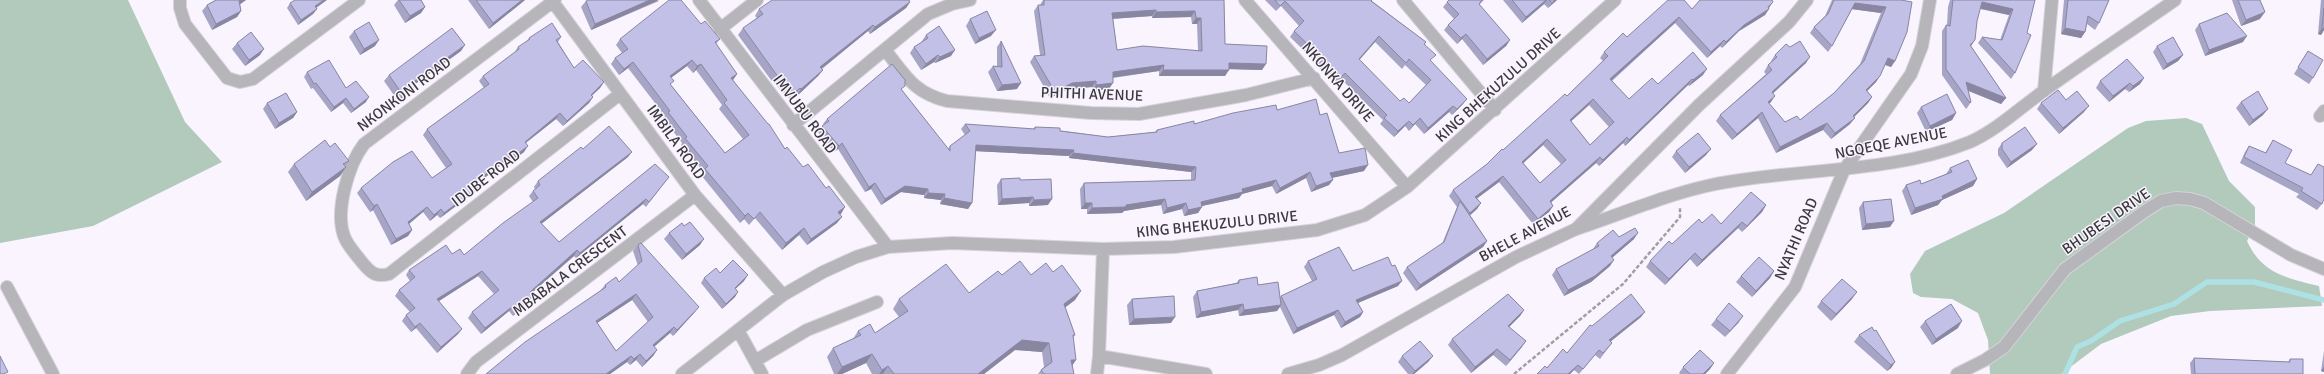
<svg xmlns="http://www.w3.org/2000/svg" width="2324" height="374" viewBox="0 0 2324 374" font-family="Signika,sans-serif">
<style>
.grass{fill:#b1cabb}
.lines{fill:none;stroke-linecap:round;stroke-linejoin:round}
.stream{stroke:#ade1e4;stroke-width:5.5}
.minor-casing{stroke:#d7d2db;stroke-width:14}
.path{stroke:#a29ea6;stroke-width:2.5;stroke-dasharray:4 2;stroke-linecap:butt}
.minor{stroke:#b6b5ba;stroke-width:12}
.wall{fill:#a7a5c6;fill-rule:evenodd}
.shaded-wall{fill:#8886a1}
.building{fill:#c2c0e6;stroke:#8886a1;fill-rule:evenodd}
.labels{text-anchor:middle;stroke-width:3;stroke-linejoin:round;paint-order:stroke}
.street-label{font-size:15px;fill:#3c393e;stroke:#f9f4fe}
</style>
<rect width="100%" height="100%" fill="#f9f4fe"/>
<!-- grass -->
<path class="grass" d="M0,0H128L185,122L222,162L93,226L0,243Z
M2186,118L2202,124L2229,181L2255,207V225L2247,241C2262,274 2287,278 2319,286L2322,306L2210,311L2171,316L2101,344L2061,374H1990L1988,340L1978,313L1952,299L1921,297L1913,293L1910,274L1925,251L2004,213L2128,128L2146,121Z"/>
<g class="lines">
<!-- stream -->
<path class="stream" d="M2065,374L2077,347L2091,341L2120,321L2174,304L2207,282H2254L2324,300"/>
<!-- minor casing -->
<g class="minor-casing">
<path id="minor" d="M180,0V8L185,24L227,78L240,82L253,79L359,0
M555,0L364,144C348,165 335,211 344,236C347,245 355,253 361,261C369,271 375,278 389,274L620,94
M699,0L888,247
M1245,0L1407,187
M1403,0L1495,110
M553,2L695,195L783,295
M720,29L757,0
M886,51C905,75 914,93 947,101L1091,113L1139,114L1246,95L1314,78
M2044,91L2052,0
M2320,116L2324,111
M793,125L928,14L952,4L970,0
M1576,229C1621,214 1665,195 1711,185C1797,167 1887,175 1970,142C1997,130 2021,107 2045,90C2088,59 2132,30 2175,0
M7,287L53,374
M738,330L762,374
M1099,356L1206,374
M755,361L807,330L877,302
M467,374L476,362L695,195
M682,374L783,295L823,272L856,257L888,247L952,243L1103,249L1174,247L1317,230L1365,215L1407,187L1615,0
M1097,374L1099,356L1103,249
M1288,374L1319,365L1342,355L1516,257L1576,229L1699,105L1789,22L1807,0
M1727,374L1795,287L1844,170L1911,74L1922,46L1930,0
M1957,374L1985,360L2004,347L2065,269L2145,211L2161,201L2176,198L2190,199L2204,203L2291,255L2324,269"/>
</g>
<!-- path -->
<path class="path" d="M1514,374L1623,284L1680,217V208"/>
<!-- minor -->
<use href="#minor" class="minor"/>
</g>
<!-- wall -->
<path class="wall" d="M216,0H246L240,4L241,11L237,17L212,30L202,11L207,5Z
M398,0H421L425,7L421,13L405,23L394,5Z
M468,0H525L489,29Z
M1043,0H1224L1225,44L1262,70L1229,69L1225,76H1159V71L1113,78L1109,89L1092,91V87L1068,89L1050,98L1030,62L1034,56L1040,55L1034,11L1038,5H1040ZM1152,16V18L1191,17L1192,24H1197L1198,50H1117L1113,19Z
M1265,0H1372V1L1426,42L1425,44L1431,61L1463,104L1452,115L1449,112L1424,134L1415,124L1409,131L1405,126L1394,137L1380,124L1383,120L1341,79L1337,83L1318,67L1320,66L1290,37L1294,31L1299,26L1281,6L1276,11ZM1375,42L1402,69L1405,65L1426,85L1409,103L1400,101L1359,60Z
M1449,0H1484L1479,5L1510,40L1506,46L1483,65L1462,39L1457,44L1444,30L1448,25L1454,19L1443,7Z
M1503,0H1557L1548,8L1544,4L1522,23Z
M1832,0H1901L1895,61L1891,67L1885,65L1876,82L1867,91L1872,97L1868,103L1854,117L1850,124L1831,139L1823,130L1776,153L1758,118L1732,140L1716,121L1720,115L1766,74L1764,72L1768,65L1772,62L1771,61L1775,55L1806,63L1773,93L1771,102L1769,104L1785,122L1800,120L1834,93L1860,64L1881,13L1852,9L1832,46L1828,52L1810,33L1814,27L1825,16Z
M1950,0H2035L2015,73L2011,79L1978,43L1982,37L2000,40L2009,15L1980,9L1977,21L1971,46L2006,98L2001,104L1968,91L1971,102L1967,108L1966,109L1942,75V31L1946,25H1947L1948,7Z
M2064,0H2109L2099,23L2095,30L2087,24L2085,32L2081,38L2061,34Z
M2232,0H2260V19L2241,26Z
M2321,0H2324V30L2321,35L2318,34Z
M586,1H659L591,30L581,7Z
M910,2L906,8L870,34L868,31L822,69L823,70L818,76L797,96L795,94L790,99L771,80L738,35L743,28L757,18L755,16L759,9Z
M290,3L316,8L317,9L313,14L298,25L287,8Z
M1769,8L1765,15L1739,31L1722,48L1720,46L1707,58L1675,23L1612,81L1629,99L1658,84L1703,75L1689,86L1688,85L1625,146L1623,143L1599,166L1596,163L1551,202L1553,206L1549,212L1533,224L1499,182L1477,198L1481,203L1477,209L1470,215L1487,241L1483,247L1416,291L1403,273L1407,267L1442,244L1457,207L1449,196L1453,190L1487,164L1567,96L1603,61L1600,58L1604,52L1627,37L1692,9ZM1589,105L1609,127L1590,145L1571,121ZM1543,145L1561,164L1540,183L1523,163Z
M970,19L991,36L975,44L966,26Z
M701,24L720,39L716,44L737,74L733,80L785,149L841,214H840L837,223L807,245L799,235L782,250L755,218L749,225L744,219L740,223L701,175L703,171L681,145L682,143L663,118L665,116L628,68L619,75L611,64L615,58L622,53L616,45L620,39ZM687,66L693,73L696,70L722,105L719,109L743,139L725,153L671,85V78Z
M2199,24L2243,42L2205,56L2195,30Z
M354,31L375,46L360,55L349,37Z
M926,35L951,56L935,63L934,62L921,70L910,53L914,47L922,42V41Z
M561,37L558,42L574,68L604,82L600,88L592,96L593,97L589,103L563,126L556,119L526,143L524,152L512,161L510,158L478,182L476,191L440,218L437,215L430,221L423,212L409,224L412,230L408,236L391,245L373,210L370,212L357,193L361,188L432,178L446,168L423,135L427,129L484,88L479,81L483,76L514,53L518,47L526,42L529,38Z
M1001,41L1017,89L997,91L988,72L993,66H997V47Z
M237,43L260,55L245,66L232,49Z
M2157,46L2183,55L2178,61L2163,70L2153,52Z
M461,51L414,85L410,92L398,101L384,81L389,75Z
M2308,51L2313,78L2309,84L2294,74Z
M307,72L346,88L366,102L351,113L343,103L331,112L313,88L311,89L304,77Z
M2144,78L2140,84L2129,92L2125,89L2109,102L2096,88L2100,81Z
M902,90L948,149L950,146L965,135L961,129L965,124L1033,129L1035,127L1108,137L1155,132L1157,130L1277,110L1320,115L1339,153L1364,171L1332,178L1329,185L1311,192L1306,178L1276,194L1272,186L1242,194L1239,198L1202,206L1198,213L1184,216L1182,209L1163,214L1161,205L1124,211L1122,213L1087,214V209H1081L1080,189L1084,183L1191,180V172L1069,158V156L976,151L972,203L968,209L940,204L941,200L924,198V195L901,192L881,205L871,189L865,192L838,149L834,152L818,132L824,125L823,124L827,119Z
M2066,100L2084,112L2059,134L2037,109L2041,103Z
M2241,102L2263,115L2249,126L2236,108Z
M267,103L297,112L293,118L275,129L263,109Z
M1921,107L1956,113L1952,120L1926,132L1917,113Z
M2273,140L2285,163L2322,204L2317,210L2296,197L2299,194L2240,163L2245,152L2249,146L2265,153Z
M2002,143L2032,150L2007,168L1998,155V149Z
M330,147L349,161L345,166L346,167L340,176L306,201L288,172L294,164Z
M583,149L628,157L541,224L559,242L665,182L646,207L643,204L576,258L574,256L531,293L533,296L529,301L513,316L509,311L481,334L468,318L472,312L494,294L478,276L438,301L462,329L458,334L437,353L416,328L411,332L402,321L406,315L410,312L395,296L399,290L410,281L406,275L409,270L452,254L464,255L533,202L529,196L533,191L535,189L534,187L538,181Z
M1676,151L1706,155L1685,173L1672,157Z
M1950,168L1977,179L1973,186L1942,200L1938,205L1911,215L1902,191L1906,185L1921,184L1946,174Z
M1001,179L1020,180L1048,205L1029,206V203L998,205L997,185Z
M1863,202L1890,227L1862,230L1859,208Z
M1766,205L1762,212L1742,232L1738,228L1697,267L1690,259L1665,285L1646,267L1650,261L1672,244L1702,223L1721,224Z
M684,226L700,245L682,260L664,239L669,233Z
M1619,237L1634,239L1612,258L1610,266L1591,282L1564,296L1552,275L1556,269L1593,250V249L1597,243Z
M638,245L694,313L673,336L670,333L654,347L657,350L653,356L642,367L636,360L630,365L627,362L610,374H486L600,291L605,285L619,282L638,266L633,251ZM632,300L648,322L616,351L597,323Z
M1308,261L1353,271L1398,286L1358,303L1363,312L1360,317L1341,328L1334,315L1293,334L1280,307L1277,311L1239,316L1238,310L1196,318L1193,297L1197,291L1236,283L1239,280L1258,285L1280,297L1312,281L1304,267Z
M1774,271L1770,278L1752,297L1736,282L1741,276Z
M720,273L744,281L735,289V297L722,309L701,283L704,278Z
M1002,275H1031L1075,300L1065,307L1075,335L1073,338L1072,365L1074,374H1038L1041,370L1044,367L1042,352L1015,350L984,374H872L866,363L842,374H834L827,357L833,348L853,339L858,331L875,333L899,317L893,309L899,299L969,293Z
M1132,299L1171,323L1129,325L1127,305Z
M1852,299L1831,321L1817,307L1821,301Z
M1524,310L1520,316L1509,327L1526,341L1506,366L1493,355L1471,373L1448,345L1452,339Z
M1641,317L1611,341L1612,343L1600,359L1595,355L1579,374L1574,370L1570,374H1537L1567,353L1592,326Z
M1716,319L1739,322L1725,337L1711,325Z
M1925,321L1958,328L1932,345L1920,327Z
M1859,335L1895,362L1891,368L1887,371L1854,342Z
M2324,351V372L2321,371Z
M1402,356H1433L1428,362L1414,374H1408L1398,362Z
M2194,358L2288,362L2290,359L2303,374H2191L2190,363Z
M1714,363L1710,369L1705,374H1680L1679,373L1683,367Z"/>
<!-- shaded-wall -->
<path class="shaded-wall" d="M241,0H246L235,8L239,1Z
M324,0H327L312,11L315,6Z
M522,0H525L489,29L493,23Z
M650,0H659L591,30L595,24Z
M1546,0H1547L1544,4L1522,23L1526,17Z
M1555,0H1557L1548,8L1552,3Z
M910,2L906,8L870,34L875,27Z
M1773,2L1769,8L1764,12L1769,9L1765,15L1739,31L1722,48L1726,42L1744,25Z
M1982,2L2013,9L2009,15L1978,8Z
M1855,3L1886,7L1881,13L1851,9Z
M425,7L421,13L405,23L410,16Z
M317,9L313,14L298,25L301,20Z
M1156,10L1152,16L1108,19L1112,13Z
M241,11L237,17L212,30L216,24Z
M1195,11L1191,17L1152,18L1156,12Z
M2265,12L2260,19L2241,26L2246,20Z
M1679,17L1675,23L1606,85L1610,79Z
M1196,18H1201L1197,24H1192Z
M873,25L868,31L816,73L820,67Z
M2065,28L2085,32L2081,38L2061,34Z
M2322,28L2324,29V30L2321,35L2318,34Z
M996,30L991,36L975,44L979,38Z
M1466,34L1462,39L1457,44L1461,38Z
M1379,36L1375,42L1355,65L1359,59Z
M2247,36L2243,42L2205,56L2209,50Z
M379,40L375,46L360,55L364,49Z
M1510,40L1506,46L1483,65L1487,59Z
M1724,40L1720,46L1707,58L1711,52Z
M1975,40L1971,46L1970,45Z
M465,45L461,51L408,89L412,83Z
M264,49L260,55L245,66L249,60Z
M955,50L951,56L935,63L940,57Z
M938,55L934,62L921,70L926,64Z
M2183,55L2178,61L2163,70L2167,64Z
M1810,57L1806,63L1768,98L1772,92Z
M1888,58L1895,61L1891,67L1883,64Z
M692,60L687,66L665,82L670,76Z
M633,62L628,68L619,75L624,69Z
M1229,63L1266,64L1262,70L1225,69Z
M701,64L696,70L693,73L697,66Z
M1164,65L1159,71L1108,78L1113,72Z
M1707,69L1703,75L1689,86L1693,80Z
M823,70L818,76L797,96L801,89Z
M1163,70H1229L1225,76H1159Z
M737,74L733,80L731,78Z
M1880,76L1876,82L1862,96L1866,90Z
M2144,78L2140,84L2129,92L2133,86Z
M1692,79L1688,85L1625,146L1629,140Z
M1096,81L1092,87L1068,89L1050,98L1055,92L1072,83Z
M604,82L600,88L586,100Z
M1966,82L2006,98L2001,104L1962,88Z
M1021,83L1017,89L997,91L1002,85Z
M1113,83L1109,89L1092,91L1096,85Z
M2130,83L2125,89L2109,102L2113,96Z
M415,86L410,92L398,101L403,95Z
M800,88L795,94L790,99L794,93Z
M1775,96L1771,102L1764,108L1768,102Z
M369,97L366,102L351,113L354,109Z
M593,97L589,103L563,126L567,121Z
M1872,97L1868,103L1849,122L1853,116Z
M346,98L343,103L331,112L334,107Z
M1467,99L1463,104L1452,115L1457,109Z
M1593,99L1589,105L1566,126L1570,120Z
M1453,106L1449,112L1424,134L1428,128Z
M2089,106L2084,112L2059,134L2063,128Z
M2268,109L2263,115L2249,126L2253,120Z
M297,112L293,118L275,129L279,123Z
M1762,112L1758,118L1732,140L1737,134Z
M560,113L556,119L520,147L525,142Z
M1956,113L1952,120L1926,132L1930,126Z
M1420,118L1415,124L1409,131L1413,125Z
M1855,118L1850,124L1831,139L1835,133Z
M1409,121L1405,126L1394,137L1398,131Z
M1827,123L1823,130L1776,153L1780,147Z
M1627,137L1623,143L1599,166L1603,160Z
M1547,139L1543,145L1518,168L1522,162Z
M842,143L838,149L834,152L839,146Z
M2037,144L2032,150L2007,168L2011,162Z
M976,145L1074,150L1069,156L972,151Z
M528,146L524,152L512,161L516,155Z
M1711,149L1706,155L1685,173L1689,167Z
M514,152L510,158L473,187L477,181Z
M632,152L628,157L536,228L540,222Z
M1073,153L1196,167L1191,172L1069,158Z
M1600,157L1596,163L1546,207L1550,201Z
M1368,165L1364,171L1326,179L1330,173Z
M346,167L340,176L306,201L312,192Z
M1310,172L1306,178L1276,194L1280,188Z
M1503,176L1499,182L1471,203L1475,197Z
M1977,179L1973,186L1942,200L1938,205L1911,215L1915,208Z
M1276,180L1272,186L1242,194L1239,198L1197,207L1201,202L1242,189Z
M1333,180L1329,185L1311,192L1316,186Z
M875,183L871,189L865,192L869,187Z
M481,185L476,191L440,218L444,213Z
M905,186L928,189L924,195L901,192L881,205L885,199Z
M928,193L945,194L941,200L924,198Z
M1033,197L1029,203L998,205L1002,199Z
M944,198L972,203L968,209L940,204Z
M646,199L643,204L576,258L580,253Z
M1052,199L1048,205L1029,206L1034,200Z
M1165,199L1161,205L1124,211L1122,213L1087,214L1092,208L1126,205Z
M1085,203H1092L1087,209H1081Z
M1186,203L1182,209L1163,214L1167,208Z
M1481,203L1477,209L1466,219L1470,213Z
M377,204L373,210L370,212L374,206Z
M1766,205L1762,212L1742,232L1747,226Z
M1553,206L1549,212L1533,224L1538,219Z
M427,207L423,212L404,228L408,222Z
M845,207L841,214L834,218L838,212Z
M1202,207L1198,213L1184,216L1188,210Z
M441,209L437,215L430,221L434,215Z
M748,213L744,219L740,223L745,216Z
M842,217L837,223L807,245L811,239Z
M1894,221L1890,227L1862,230L1866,224Z
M1742,222L1738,228L1697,267L1702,260Z
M804,228L799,235L782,250L786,243Z
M412,230L408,236L391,245L396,239Z
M1638,233L1634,239L1607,262L1611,256Z
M704,239L700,245L682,260L686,254Z
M1487,241L1483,247L1416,291L1420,285Z
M577,250L574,256L526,298L530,292Z
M1695,253L1690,259L1665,285L1669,279Z
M1614,260L1610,266L1591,282L1564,296L1568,290Z
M482,271L478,276L433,305L437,299Z
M1774,271L1770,278L1752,297L1756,291Z
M748,275L744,281L731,293L735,288Z
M1402,281L1398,286L1353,305L1356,300Z
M1081,291L1075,300L1058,313L1064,304Z
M738,292L735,297L722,309L726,304Z
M1857,292L1852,299L1831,321L1836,314Z
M636,294L632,300L591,327L596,321Z
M533,296L529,301L513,316L517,310Z
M1243,304L1238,310L1196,318L1201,312Z
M1281,305L1277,311L1239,316L1244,310Z
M513,306L509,311L481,334L485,328Z
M699,307L694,313L673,336L677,330Z
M1338,310L1334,315L1293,334L1297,328Z
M1524,310L1520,316L1504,332L1508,326Z
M1363,312L1360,317L1341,328L1345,322Z
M1645,312L1641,317L1605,346L1609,340Z
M1743,316L1739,322L1725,337L1730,331Z
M1175,317L1171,323L1129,325L1134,319Z
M1962,321L1958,328L1932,345L1936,339Z
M420,323L416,328L411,332L415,327Z
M674,327L670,333L649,351L653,345Z
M462,329L458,334L437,353L441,347Z
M1022,340L1049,343L1042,352L1015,350L984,374H978Z
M1526,341L1522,347L1506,366L1510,360Z
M1497,349L1493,355L1471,373L1475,367Z
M657,350L653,356L642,367L646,361Z
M640,354L636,360L630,365L634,359Z
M872,354L866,363L842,374H837L842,367Z
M631,356L627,362L610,374H606Z
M1433,356L1428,362L1414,374H1412L1415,371Z
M1071,360H1076L1070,369Z
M1895,362L1891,368L1887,371L1891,365Z
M1714,363L1710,369L1705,374H1703Z
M1578,365L1574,370L1570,374H1568Z
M888,366L883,374H879L882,370Z
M2324,367V372L2321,371Z"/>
<!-- building -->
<path class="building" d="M216,0H241L239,1L241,11L216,24L207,5Z
M295,0H324L315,6L317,9L301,20L290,3Z
M399,0H421L425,7L410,16Z
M476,0H522L493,23Z
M588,0H650L595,24L586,1Z
M669,0H681L701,24L705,21L720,39L715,42L737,74L731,78L768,124H769L785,149L787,147L803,167L808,164L826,188L829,186L845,207L838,212L842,217L811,239L804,228L786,243L760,212L754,219L748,213L745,216L705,169L708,166L685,138L687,137L668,112L670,111L633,62L624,69L615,58L628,49L620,39ZM692,60L697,66L701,64L727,100L724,103L749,135L725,153L670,84L674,81L670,76Z
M772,0H909L910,2L875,27L873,25L820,67L823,70L801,89L800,88L794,93L776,74L743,28L763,14L759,9Z
M1044,0H1224L1225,44L1267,46L1266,64L1229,63V70H1163L1164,65L1113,72V83L1096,85V81L1072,83L1055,92L1034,56L1045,55L1038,5H1044ZM1156,10V12L1195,11L1196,18H1201L1202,51L1143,46L1117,50L1112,13Z
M1275,0H1372L1371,1L1426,42L1424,44L1436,55L1430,60L1467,99L1457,109L1453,106L1428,128L1420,118L1413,125L1409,121L1398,131L1384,118L1387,115L1345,73L1341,77L1323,61L1324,60L1294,31L1304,21L1285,1L1280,6ZM1379,36L1406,63L1409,59L1431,80L1409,103L1404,98L1400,101L1359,59Z
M1449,0H1482L1479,4L1510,40L1487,59L1466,34L1461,38L1448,25L1459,14L1447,2Z
M1512,0H1546L1526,17Z
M1549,0H1555L1552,3Z
M1668,0H1684L1692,9L1700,0H1772L1773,2L1768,7L1769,9L1744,25L1726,42L1724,40L1711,52L1679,17L1610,79L1629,99L1652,78L1658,84L1693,52L1707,69L1693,80L1692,79L1629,140L1627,137L1603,160L1600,157L1550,201L1553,206L1538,219L1503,176L1475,197L1481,203L1470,213L1453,190L1487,164L1502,149L1503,150L1565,94L1567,96L1608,56L1604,52L1623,33L1627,37ZM1593,99L1614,122L1590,145L1570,120ZM1547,139L1566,160L1540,183L1522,162Z
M1834,0H1901L1912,2L1907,32L1895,61L1888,58L1880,76L1866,90L1872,97L1853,116L1855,118L1835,133L1827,123L1780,147L1762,112L1737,134L1720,115L1772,70L1768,65L1777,57L1775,55L1786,44L1790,47L1800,41L1810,57L1772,92L1775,96L1768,102L1785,122L1797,116L1800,120L1834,93L1864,61L1886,7L1855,3L1832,46L1814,27L1828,14Z
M1953,0H2035L2027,33L2031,35L2015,73L1982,37L2002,40L2013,9L1982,2L1977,21L1975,40L1970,45L2006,98L1966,82L1971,102L1970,103L1946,69V25L1950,26Z
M2068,0H2109L2099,23L2088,16L2085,32L2065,28Z
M2238,0H2260L2265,12L2246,20Z
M2324,8V29L2322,28Z
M987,11L996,30L979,38L970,19Z
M2227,13L2247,36L2209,50L2199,24Z
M369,22L379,40L364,49L354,31Z
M552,23L561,37L556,40L574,68L583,60L604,82L591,95L593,97L567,121L560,113L525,142L528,146L516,155L514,152L477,181L481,185L444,213L441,209L434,215L427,207L408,222L412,230L396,239L377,204L374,206L361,188L393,162L412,151L432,178L452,164L427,129L489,84L483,76L519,49L518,47L530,39L529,38Z
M939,26L955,50L940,57L938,55L926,64L914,47L928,38L926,35Z
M452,28L465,45L412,83L415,86L403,95L389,75Z
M251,32L264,49L249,60L237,43Z
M2173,37L2183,55L2167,64L2157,46Z
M1001,41L1021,83L1002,85L993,66L1002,67Z
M2308,51L2323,60L2313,78L2298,67Z
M2127,59L2144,78L2133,86L2130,83L2113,96L2100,81Z
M329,60L346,88L356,81L369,97L354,109L346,98L334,107L316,83L314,84L307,72Z
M892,64L905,80V86L901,89L950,151V146L970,131L965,124L1035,129V127L1060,128V131L1108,137L1157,132V130L1194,121V124L1233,113L1276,105L1277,110L1316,99L1320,115L1327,113L1339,153L1365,148L1368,165L1330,173L1333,180L1316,186L1310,172L1280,188L1276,180L1242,189L1243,192L1201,202L1202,207L1188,210L1186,203L1167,208L1165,199L1126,205V207L1092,208V203H1085L1084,183L1195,180L1196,167L1073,153L1074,150L976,145L972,203L944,198L945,194L928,193V189L905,186L885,199L875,183L869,187L842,143L839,146L822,126L829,121L827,119Z
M2058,90L2066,100L2077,91L2089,106L2063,128L2041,103Z
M2258,91L2268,109L2253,120L2241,102Z
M286,93L297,112L279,123L267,103Z
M1947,94L1956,113L1930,126L1921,107Z
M609,126L632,152L540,222L559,242L655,164L669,177L649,202L646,199L580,253L577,250L530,292L533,296L517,310L513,306L485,328L472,312L499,290L482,271L437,299L462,329L441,347L420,323L415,327L406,315L415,308L399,290L415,277L409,270L446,245L452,254L460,249L464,255L503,223L538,198L533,191L540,185L538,181L581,147L583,149Z
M2025,127L2037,144L2011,162L2002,149V143Z
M1698,133L1711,149L1689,167L1676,151Z
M325,140L330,147L335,143L349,161L343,164L346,167L312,192L294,164Z
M2273,140L2292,150L2285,163L2311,175L2318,164L2324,167V199L2322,204L2301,191L2303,188L2244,157L2249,146L2266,153Z
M1968,160L1977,179L1942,196L1943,199L1915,208L1906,185L1920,180L1921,184L1952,172L1950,168Z
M1020,178V180L1051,179L1052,199L1034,200L1033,197L1002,199L1001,179Z
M1751,192L1766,205L1747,226L1742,222L1702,260L1695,253L1669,279L1650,261L1669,241L1672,244L1699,219L1702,223L1712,214L1721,224Z
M1891,199L1894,221L1866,224L1863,202Z
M1460,201L1487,241L1420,285L1407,267L1444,242Z
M690,222L704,239L686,254L669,233L682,223L684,226Z
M1635,228L1638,233L1611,256L1614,260L1595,276L1568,290L1556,269L1599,246L1597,243L1613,230L1619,237Z
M641,243L699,307L677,330L674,327L653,345L657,350L646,361L640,354L634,359L631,356L606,374H486L525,342L606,287L605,285L616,277L619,282L642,261L638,245ZM636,294L653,317L616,351L596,321Z
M1339,247L1353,271L1388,257L1392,266L1395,265L1402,281L1356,300L1363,312L1345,322L1338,310L1297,328L1281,296L1317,279L1308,261Z
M1759,257L1774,271L1756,291L1741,276Z
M733,260L748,275L735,288L738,292L726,304L704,278L716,268L720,273Z
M1020,261L1031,275L1046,263L1053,272L1062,265L1081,291L1064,304L1075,335H1073L1076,360H1071L1074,374H1044L1041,370L1052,362L1049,343L1022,340L978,374H894L888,366L882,370L872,354L842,367L833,348L861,335L858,331L870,324L875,333L908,311L899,299L946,264L969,293L998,271L1002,275Z
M1257,277L1258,285L1278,282L1281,305L1244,310L1243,304L1201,312L1197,291L1239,283V280Z
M1842,279L1857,292L1836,314L1821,301Z
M1508,294L1524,310L1508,326L1526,341L1510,360L1497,349L1475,367L1452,339Z
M1631,294L1645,312L1609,340L1612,343L1603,353L1599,350L1583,369L1578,365L1568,374H1537L1545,366L1547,368L1563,349L1567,353L1590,325L1592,326Z
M1174,296L1175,317L1134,319L1132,299Z
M1729,303L1743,316L1730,331L1716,319Z
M1951,304L1962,321L1936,339L1925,321Z
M1872,327L1874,331L1876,330L1895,362L1891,365L1859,335Z
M1420,341L1433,356L1415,371L1402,356Z
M1700,350L1714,363L1703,374H1690L1683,367Z
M0,356L8,372L3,374H0Z
M2194,358L2290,362V359H2303V374H2195Z"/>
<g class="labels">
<!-- street labels -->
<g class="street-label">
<text transform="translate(1338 82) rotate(49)" y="5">NKONKA DRIVE</text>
<text transform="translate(1498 85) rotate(-42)" y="5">KING BHEKUZULU DRIVE</text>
<text transform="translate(404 94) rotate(-37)" y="5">NKONKONI ROAD</text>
<text transform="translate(1092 94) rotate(2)" y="5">PHITHI AVENUE</text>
<text transform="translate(805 114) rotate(53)" y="5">IMVUBU ROAD</text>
<text transform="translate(676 142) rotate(54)" y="5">IMBILA ROAD</text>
<text transform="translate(1891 143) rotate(-11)" y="5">NGQEQE AVENUE</text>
<text transform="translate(486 178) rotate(-38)" y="5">IDUBE ROAD</text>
<text transform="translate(2106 221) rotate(-35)" y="5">BHUBESI DRIVE</text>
<text transform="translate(1217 224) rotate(-6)" y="5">KING BHEKUZULU DRIVE</text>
<text transform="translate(1525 234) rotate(-28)" y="5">BHELE AVENUE</text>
<text transform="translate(1796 239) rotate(-67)" y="5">NYATHI ROAD</text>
<text transform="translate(570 271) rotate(-37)" y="5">MBABALA CRESCENT</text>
</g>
</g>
</svg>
